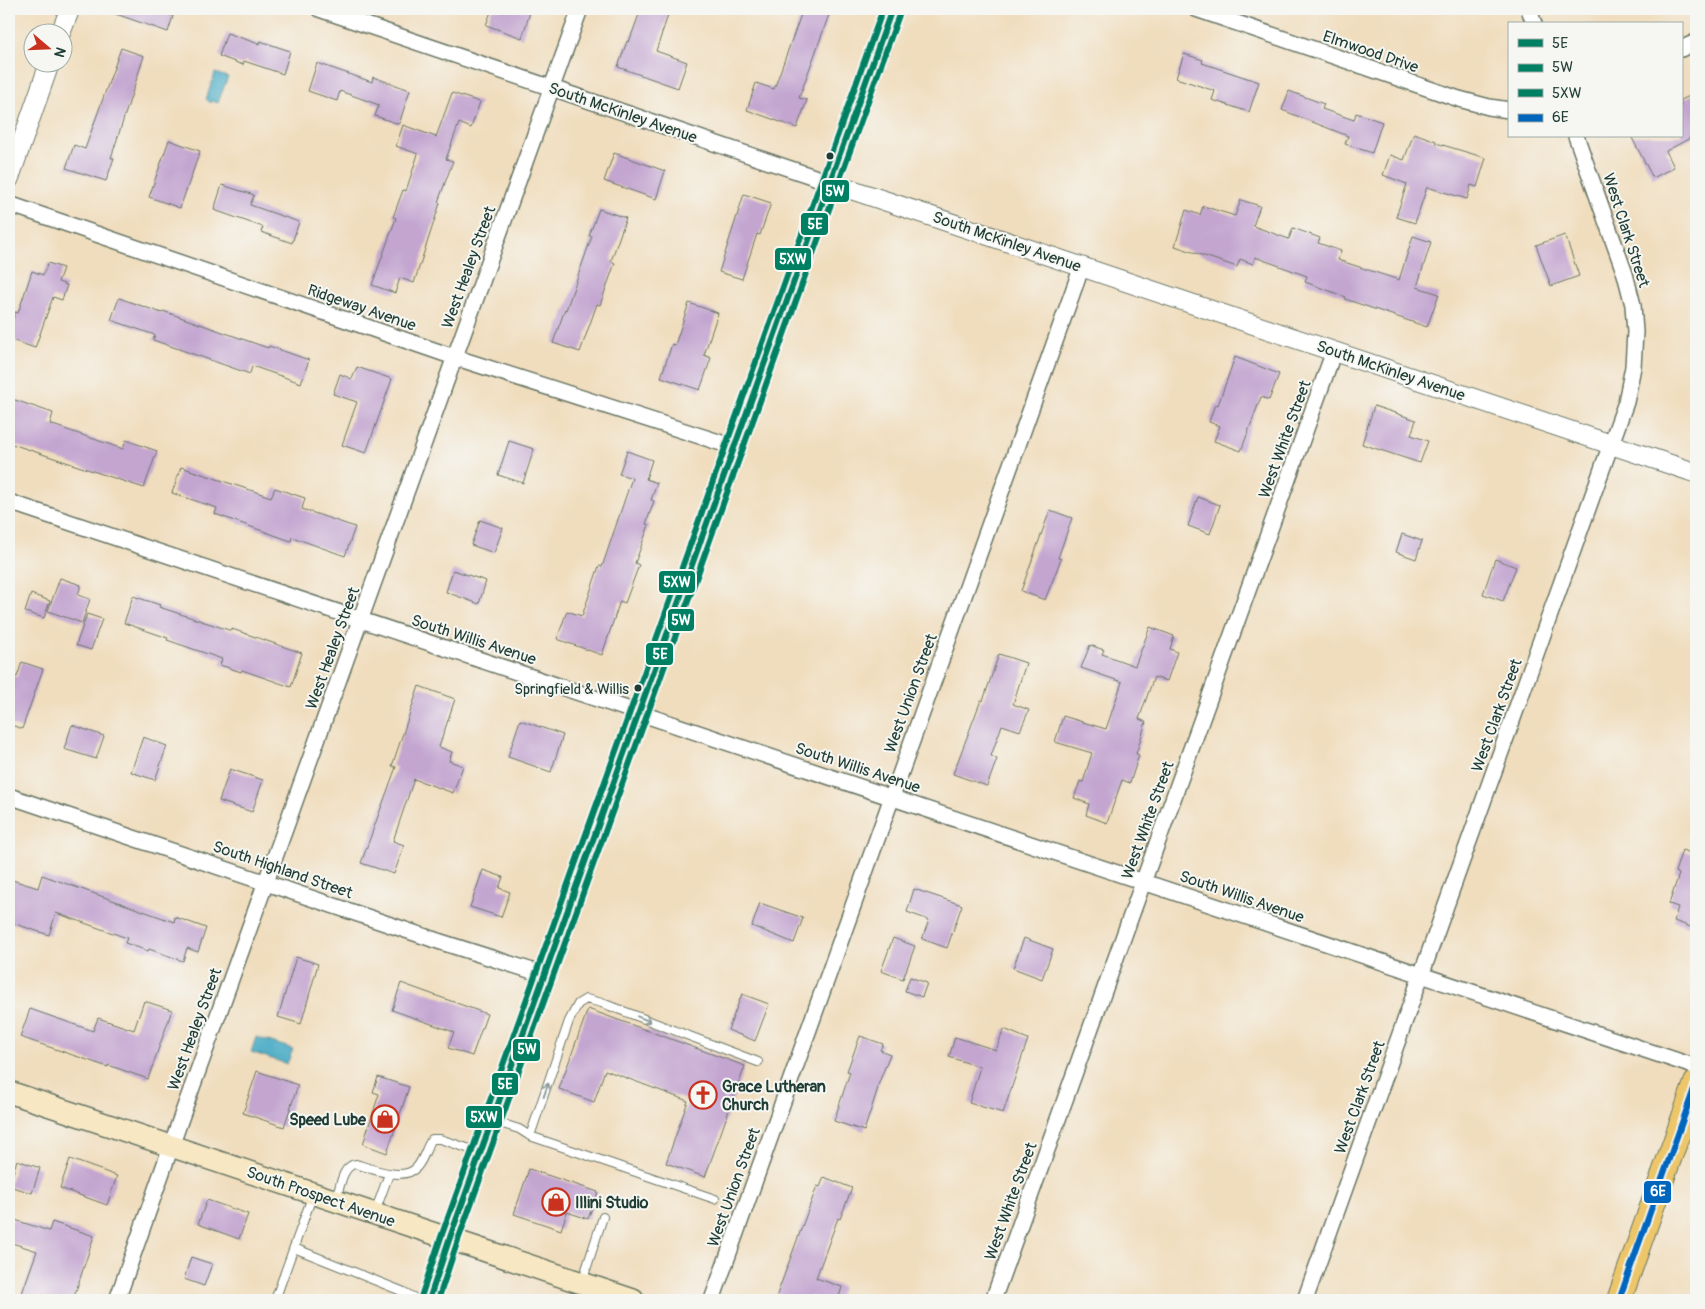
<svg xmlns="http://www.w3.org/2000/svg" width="1705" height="1309" viewBox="0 0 1705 1309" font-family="Pangolin,sans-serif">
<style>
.water{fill:#46aac5;stroke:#32747c}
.building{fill:#c3a5d0}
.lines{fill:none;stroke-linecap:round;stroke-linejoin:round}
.service-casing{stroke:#687564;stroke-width:10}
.minor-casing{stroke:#687564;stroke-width:18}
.tertiary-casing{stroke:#687564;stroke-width:21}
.secondary-casing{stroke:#687564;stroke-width:24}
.primary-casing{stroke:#687564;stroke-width:26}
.service{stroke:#fff;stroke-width:8}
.minor{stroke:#fff;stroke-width:15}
.tertiary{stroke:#fff;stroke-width:19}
.secondary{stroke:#f7e8c3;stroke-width:21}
.primary{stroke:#ecc669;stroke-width:24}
.bus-1-casing{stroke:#f6f6f2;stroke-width:10}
.bus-2-casing{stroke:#f6f6f2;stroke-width:10}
.bus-3-casing{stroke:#f6f6f2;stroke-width:10}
.bus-4-casing{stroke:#f6f6f2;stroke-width:10}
.bus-1{stroke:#008063;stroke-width:6}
.bus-2{stroke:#008063;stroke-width:6}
.bus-3{stroke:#008063;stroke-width:6}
.bus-4{stroke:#0065bd;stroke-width:6}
.oneway{stroke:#8f9e9a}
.bus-dot{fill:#1f3d34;stroke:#f6f6f2;stroke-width:2}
.labels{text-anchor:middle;stroke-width:4;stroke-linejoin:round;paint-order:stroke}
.bus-label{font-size:15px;fill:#1f3d34;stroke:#f6f6f2;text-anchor:end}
.street-label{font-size:16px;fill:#1f3d34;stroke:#f6f6f2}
.poi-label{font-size:16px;font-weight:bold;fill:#1f3d34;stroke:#f6f6f2;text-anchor:start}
.line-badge{stroke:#f6f6f2;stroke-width:2}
.badge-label{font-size:14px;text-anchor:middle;font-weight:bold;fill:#fff}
</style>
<rect width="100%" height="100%" fill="#f6f6f2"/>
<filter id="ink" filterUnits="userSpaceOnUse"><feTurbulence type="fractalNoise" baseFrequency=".02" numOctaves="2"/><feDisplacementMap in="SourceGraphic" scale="10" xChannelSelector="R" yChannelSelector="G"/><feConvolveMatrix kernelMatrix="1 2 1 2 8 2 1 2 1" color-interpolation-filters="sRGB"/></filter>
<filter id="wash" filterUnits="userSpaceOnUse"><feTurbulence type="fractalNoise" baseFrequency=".0096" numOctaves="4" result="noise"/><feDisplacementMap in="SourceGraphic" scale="20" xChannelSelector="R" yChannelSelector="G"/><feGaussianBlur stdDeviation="1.12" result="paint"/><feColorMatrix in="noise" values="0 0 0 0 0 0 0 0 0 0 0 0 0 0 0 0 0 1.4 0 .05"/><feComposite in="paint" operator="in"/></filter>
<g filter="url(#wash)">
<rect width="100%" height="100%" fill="#f0ddbd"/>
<!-- water -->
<path class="water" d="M215,73L228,77L218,103L212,101L211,103L206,99Z
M256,1037L293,1049L287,1064L251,1052Z"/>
<g id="blocks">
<!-- building -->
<path class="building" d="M108,9H162L161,12L173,16L168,32L107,11Z
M492,9H531L522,38L486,25Z
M641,9H670L656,51L687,62L678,88L618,67L627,41L629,42Z
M803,9H821L830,12L799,98L807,100L797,128L747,110L756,83L774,89Z
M227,33L259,44L260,41L290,51L283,74L244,61L243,65L219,56Z
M121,48L144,56L111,158H114L106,181L66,168L74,145L85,149Z
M1184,54L1203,60L1202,63L1259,82L1249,112L1212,100L1215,91L1176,78Z
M317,63L372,82L373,77L410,90L399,124L375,116L379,105L340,91L337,101L308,91Z
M1289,91L1324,104L1322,109L1354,120L1356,113L1382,122L1372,153L1345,144L1348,136L1282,110Z
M452,93L480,102L471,128L459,123L446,159L453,161L438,202L440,203L414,283L400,278L395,293L372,285L396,218L393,217L403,190L406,191L418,154L396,146L403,125L436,137Z
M1696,93V135L1666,151L1674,167L1653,178L1631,136H1681V100Z
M1414,133L1436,141V143L1486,158L1477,187L1471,185L1467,199L1427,187L1415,223L1396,217L1407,184L1383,175L1390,155L1404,160Z
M169,140L200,151L180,208L149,197Z
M614,153L665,171L656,199L604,181Z
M222,185L254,195L250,205L299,222L292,243L261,232L263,227L214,210Z
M744,194L771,203L760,235L757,234L742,279L719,272Z
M1241,200L1260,206L1253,226L1289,239L1293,228L1320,238L1318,243L1341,251L1338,260L1399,280L1413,236L1431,242L1417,287L1439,294L1427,327L1345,299L1346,297L1305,282L1307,276L1255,257L1253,264L1240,259L1237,267L1175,246L1186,210L1200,215L1203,206L1235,216Z
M599,209L626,218L611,261L615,263L600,305L597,304L580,352L553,343L565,309L566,310L592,236H589Z
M1565,235L1579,276L1551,286L1536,245Z
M48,263L63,268L58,282L67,285L62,300L53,297L35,348L9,339V331L15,312L18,313L32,271L43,275Z
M119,298L162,313L163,311L268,348L269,346L309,360L301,383L252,366L250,374L153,340L155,335L111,320Z
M689,303L718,313L704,355L711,358L700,390L661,377L672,344L675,345Z
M1235,357L1279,374L1269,400L1261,397L1241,451L1214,441L1220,426L1209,422L1215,404L1218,405Z
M357,367L392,379L366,453L342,445L357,402L333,394L340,374L352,379Z
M9,398L53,413L50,424L123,449L126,440L157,451L144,488L9,443Z
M1374,406L1416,420L1411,435L1428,441L1420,463L1362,444Z
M509,441L534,449L523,483L498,475Z
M627,451L652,460L646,479L657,483L651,500L654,501L646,524L649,525L635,563L639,565L625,603L620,601L602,655L557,639L567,611L582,616L599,566L602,567L632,478L619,474Z
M181,467L271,497L275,488L305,498L302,509L355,527L345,556L292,537L291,541L260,530L215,514L217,508L172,493Z
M1198,497L1220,505L1210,534L1188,526Z
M1050,510L1072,518L1058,558L1061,559L1045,600L1021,591Z
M480,520L503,528L494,553L471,545Z
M1402,534L1422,541L1416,559L1396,552Z
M1495,559L1516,567L1503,601L1483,594Z
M453,570L486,581L479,604L446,592Z
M60,578L81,585L78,595L90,599L82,623L48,611Z
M31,594L50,601L44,618L25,612Z
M133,596L160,605L159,607L232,631V629L302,653L291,687L242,670L241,672L220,665L222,659L167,640L168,638L124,623Z
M87,614L102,619L91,650L76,645Z
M1150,627L1174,636L1170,649L1177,652L1167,681L1154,677L1139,719L1146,722L1136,754L1139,755L1130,783L1122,780L1107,823L1086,815L1089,804L1074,798L1080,781L1083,782L1092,753L1055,742L1063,716L1106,729L1122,682L1081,668L1090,645L1104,650L1102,654L1135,666Z
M999,654L1026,663L1013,704L1029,710L1020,731L1002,725L991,756L997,759L987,786L953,774L981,700L983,701Z
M22,662L43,669L22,729L9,724V674L17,677Z
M419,686L455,699L439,747L452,752L449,761L463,766L453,793L414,779L393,841L404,845L394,874L361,863L396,767L392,766Z
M520,720L563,735L551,772L508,757Z
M72,725L104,736L96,759L64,749Z
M143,737L167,746L155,780L131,772Z
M230,769L263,780L252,812L219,801Z
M1682,850L1696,855V929L1674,921L1678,907L1669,904L1679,874L1675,872Z
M483,870L503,877L499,888L510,892L501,917L470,907Z
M42,875L174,922L175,917L206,928L198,952L187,948L183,961L149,949L148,951L125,943L127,938L56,913L49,935L9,922V879L38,888Z
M914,889L962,905L947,948L922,939L929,920L907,912Z
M760,903L803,918L794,943L752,926Z
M893,938L915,946L903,979L881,971Z
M1024,938L1053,949L1042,979L1013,968Z
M296,957L318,964L301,1024L278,1017Z
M910,977L927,983L922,997L905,991Z
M401,983L487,1014L472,1056L448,1048L454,1032L392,1010Z
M742,994L769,1004L755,1041L728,1030Z
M144,1001L172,1010L148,1079L108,1065V1067L20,1037L30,1009L93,1031L98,1018L134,1030Z
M588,1009L745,1066L705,1177L666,1163L688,1101L605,1070L594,1102L559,1089Z
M1004,1029L1028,1039L1003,1113L969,1103L980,1067L949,1057L955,1037L996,1050Z
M860,1036L883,1044L880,1050L890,1054L877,1088H878L864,1131L834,1121L850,1072L847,1071Z
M257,1071L298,1085L284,1127L243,1113Z
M378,1077L409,1087L387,1153L363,1144L379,1094L373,1092Z
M70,1159L117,1176L107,1205L60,1188Z
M17,1160L40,1168L32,1193L9,1186Z
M529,1169L598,1192L588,1219L567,1212L561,1230L514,1214Z
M824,1177L852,1188L840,1219L838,1218L816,1278L842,1287L838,1300H821L810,1296L808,1300H775L817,1186L820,1187Z
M207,1200L248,1214L239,1239L198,1224Z
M12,1219L49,1231L52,1222L94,1236L73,1300H43L22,1293L37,1251L9,1242V1227Z
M191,1257L212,1264L204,1286L184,1279Z"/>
</g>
</g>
<g filter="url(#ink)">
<use href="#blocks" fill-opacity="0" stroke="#687564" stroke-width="1"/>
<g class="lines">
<!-- service casing -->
<g class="service-casing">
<path id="service" d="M493,1121L519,1129L530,1136L715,1199
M530,1136L569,1021L578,1004L586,999L602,1003L758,1062
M336,1200C340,1188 342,1165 356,1164C372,1169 404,1182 417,1167C424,1159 426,1147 432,1139H440L479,1152
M375,1212L389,1174
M294,1248L404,1292L418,1300
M582,1282L603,1217
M275,1300L313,1194
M505,1300H506"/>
</g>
<!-- minor casing -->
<g class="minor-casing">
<path id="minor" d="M319,9L829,182
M1196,9L1459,99L1489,107L1509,110
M1529,9L1534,24
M1681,49L1696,42
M9,204L454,357L734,447
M9,502L1696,1067
M9,796L441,942L545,975
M117,1300L181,1118L580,9
M712,1300L1082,266
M993,1300L1334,351
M1305,1300L1626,402L1633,367L1635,332L1633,305L1625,274L1576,136"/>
</g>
<!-- tertiary casing -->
<g class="tertiary-casing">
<path id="tertiary" d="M61,32L70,9
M9,179L50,62
M829,182L1696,473"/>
</g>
<!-- secondary casing -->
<g class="secondary-casing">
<path id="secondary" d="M9,1092L633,1300
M429,1300L449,1240L892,9"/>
</g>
<!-- primary casing -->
<g class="primary-casing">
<path id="primary" d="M1619,1300L1696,1083"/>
</g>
<!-- service -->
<use href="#service" class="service"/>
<!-- minor -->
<use href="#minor" class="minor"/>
<!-- tertiary -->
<use href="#tertiary" class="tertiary"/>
<!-- secondary -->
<use href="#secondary" class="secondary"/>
<!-- primary -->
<use href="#primary" class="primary"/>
<!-- bus-1 casing -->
<g class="bus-1-casing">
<path id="bus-1" d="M429,1300L449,1240L892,9"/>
</g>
<!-- bus-2 casing -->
<g class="bus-2-casing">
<path id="bus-2" d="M438,1300L457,1243L900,12"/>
</g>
<!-- bus-3 casing -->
<g class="bus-3-casing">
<path id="bus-3" d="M421,1297L441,1237L883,9"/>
</g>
<!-- bus-4 casing -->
<g class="bus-4-casing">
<path id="bus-4" d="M1619,1300L1696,1083"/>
</g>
<!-- bus-1 -->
<use href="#bus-1" class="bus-1"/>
<!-- bus-2 -->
<use href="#bus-2" class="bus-2"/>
<!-- bus-3 -->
<use href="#bus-3" class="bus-3"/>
<!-- bus-4 -->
<use href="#bus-4" class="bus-4"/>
</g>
<!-- one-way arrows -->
<defs><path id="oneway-shaft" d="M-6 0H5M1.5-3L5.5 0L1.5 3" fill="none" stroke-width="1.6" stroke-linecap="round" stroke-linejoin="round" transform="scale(1.25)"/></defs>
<g class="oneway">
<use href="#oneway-shaft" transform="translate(644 1019) rotate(21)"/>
<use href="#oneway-shaft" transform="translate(546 1090) rotate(-71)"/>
</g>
</g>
<!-- icons -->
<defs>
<g id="church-ring" transform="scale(1.4375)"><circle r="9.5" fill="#f6f6f2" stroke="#c8321e" stroke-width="1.5"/><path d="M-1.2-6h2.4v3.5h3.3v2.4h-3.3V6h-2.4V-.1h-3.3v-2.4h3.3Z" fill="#c8321e"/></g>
<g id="shop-ring" transform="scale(1.4375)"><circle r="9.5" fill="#f6f6f2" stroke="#c8321e" stroke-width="1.5"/><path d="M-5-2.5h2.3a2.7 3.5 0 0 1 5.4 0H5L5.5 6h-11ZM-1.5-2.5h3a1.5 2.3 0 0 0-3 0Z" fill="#c8321e"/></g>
</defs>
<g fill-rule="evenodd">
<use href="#church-ring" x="703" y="1095"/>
<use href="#shop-ring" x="385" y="1119"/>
<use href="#shop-ring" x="556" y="1202"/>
</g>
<!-- markers -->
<g class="bus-dot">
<circle cx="830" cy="156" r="4.5"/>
<circle cx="638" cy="688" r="4.5"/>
</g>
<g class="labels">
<!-- bus labels -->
<g class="bus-label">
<text x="629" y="694">Springfield &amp; Willis</text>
</g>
<!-- street labels -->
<g class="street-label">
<text transform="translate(1371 51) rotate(19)" y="6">Elmwood Drive</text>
<text transform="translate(623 112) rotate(19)" y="6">South McKinley Avenue</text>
<text transform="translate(1627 230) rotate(72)" y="6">West Clark Street</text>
<text transform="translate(1007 241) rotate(19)" y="6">South McKinley Avenue</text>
<text transform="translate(468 267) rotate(-70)" y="6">West Healey Street</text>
<text transform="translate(362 307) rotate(19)" y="6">Ridgeway Avenue</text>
<text transform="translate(1391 370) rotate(19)" y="6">South McKinley Avenue</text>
<text transform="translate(1284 439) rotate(-70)" y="6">West White Street</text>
<text transform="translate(474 639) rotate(18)" y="6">South Willis Avenue</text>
<text transform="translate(332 648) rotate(-70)" y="6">West Healey Street</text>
<text transform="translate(910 693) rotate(-70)" y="6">West Union Street</text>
<text transform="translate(1496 715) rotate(-70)" y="6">West Clark Street</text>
<text transform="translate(858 767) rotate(18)" y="6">South Willis Avenue</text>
<text transform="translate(1147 820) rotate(-70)" y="6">West White Street</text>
<text transform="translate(283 869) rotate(19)" y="6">South Highland Street</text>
<text transform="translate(1242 896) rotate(19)" y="6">South Willis Avenue</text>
<text transform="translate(194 1029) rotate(-70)" y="6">West Healey Street</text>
<text transform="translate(1359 1097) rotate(-70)" y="6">West Clark Street</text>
<text transform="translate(733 1187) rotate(-70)" y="6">West Union Street</text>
<text transform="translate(321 1196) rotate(19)" y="6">South Prospect Avenue</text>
<text transform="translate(1010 1201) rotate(-70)" y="6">West White Street</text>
</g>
<!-- poi labels -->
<g class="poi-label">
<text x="722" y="1092">Grace Lutheran<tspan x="722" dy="18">Church</tspan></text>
<text x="366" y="1125" text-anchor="end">Speed Lube</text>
<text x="575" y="1208">Illini Studio</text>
</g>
</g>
<g class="line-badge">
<rect x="821" y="179" width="29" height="24" rx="5" fill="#008063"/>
<rect x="800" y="212" width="29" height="24" rx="5" fill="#008063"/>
<rect x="774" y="247" width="38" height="24" rx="5" fill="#008063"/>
<rect x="658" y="570" width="38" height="24" rx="5" fill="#008063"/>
<rect x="667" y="608" width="28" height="24" rx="5" fill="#008063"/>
<rect x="645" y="642" width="29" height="24" rx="5" fill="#008063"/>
<rect x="512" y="1038" width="29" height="24" rx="5" fill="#008063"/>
<rect x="491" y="1072" width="28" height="24" rx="5" fill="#008063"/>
<rect x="465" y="1105" width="38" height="24" rx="5" fill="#008063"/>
<rect x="1643" y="1180" width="29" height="24" rx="5" fill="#0065bd"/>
</g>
<g class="badge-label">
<text x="835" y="196">5W</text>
<text x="815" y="229">5E</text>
<text x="793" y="264">5XW</text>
<text x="677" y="587">5XW</text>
<text x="681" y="625">5W</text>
<text x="660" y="659">5E</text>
<text x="527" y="1054">5W</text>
<text x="505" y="1089">5E</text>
<text x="484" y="1122">5XW</text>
<text x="1658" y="1196">6E</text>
</g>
<!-- margin -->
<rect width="1705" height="1309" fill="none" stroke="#f6f6f2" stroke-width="30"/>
<!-- legend -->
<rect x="1508" y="22" width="175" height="115" fill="#f6f6f2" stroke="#a0aca6"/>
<rect x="1518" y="39" width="25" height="8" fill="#008063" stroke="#a0aca6"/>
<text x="1552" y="48" font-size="15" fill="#1f3d34">5E</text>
<rect x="1518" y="64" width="25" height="8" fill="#008063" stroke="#a0aca6"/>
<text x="1552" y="72" font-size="15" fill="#1f3d34">5W</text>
<rect x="1518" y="89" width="25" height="8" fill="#008063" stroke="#a0aca6"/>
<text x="1552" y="98" font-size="15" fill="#1f3d34">5XW</text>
<rect x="1518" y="114" width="25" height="8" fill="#0065bd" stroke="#a0aca6"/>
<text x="1552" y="122" font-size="15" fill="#1f3d34">6E</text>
<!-- north arrow -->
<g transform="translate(48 48) rotate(109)"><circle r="24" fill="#f6f6f2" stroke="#a0aca6"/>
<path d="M0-4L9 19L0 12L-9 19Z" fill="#c8321e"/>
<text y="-8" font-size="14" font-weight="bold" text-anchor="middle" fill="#1f3d34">N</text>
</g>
</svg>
